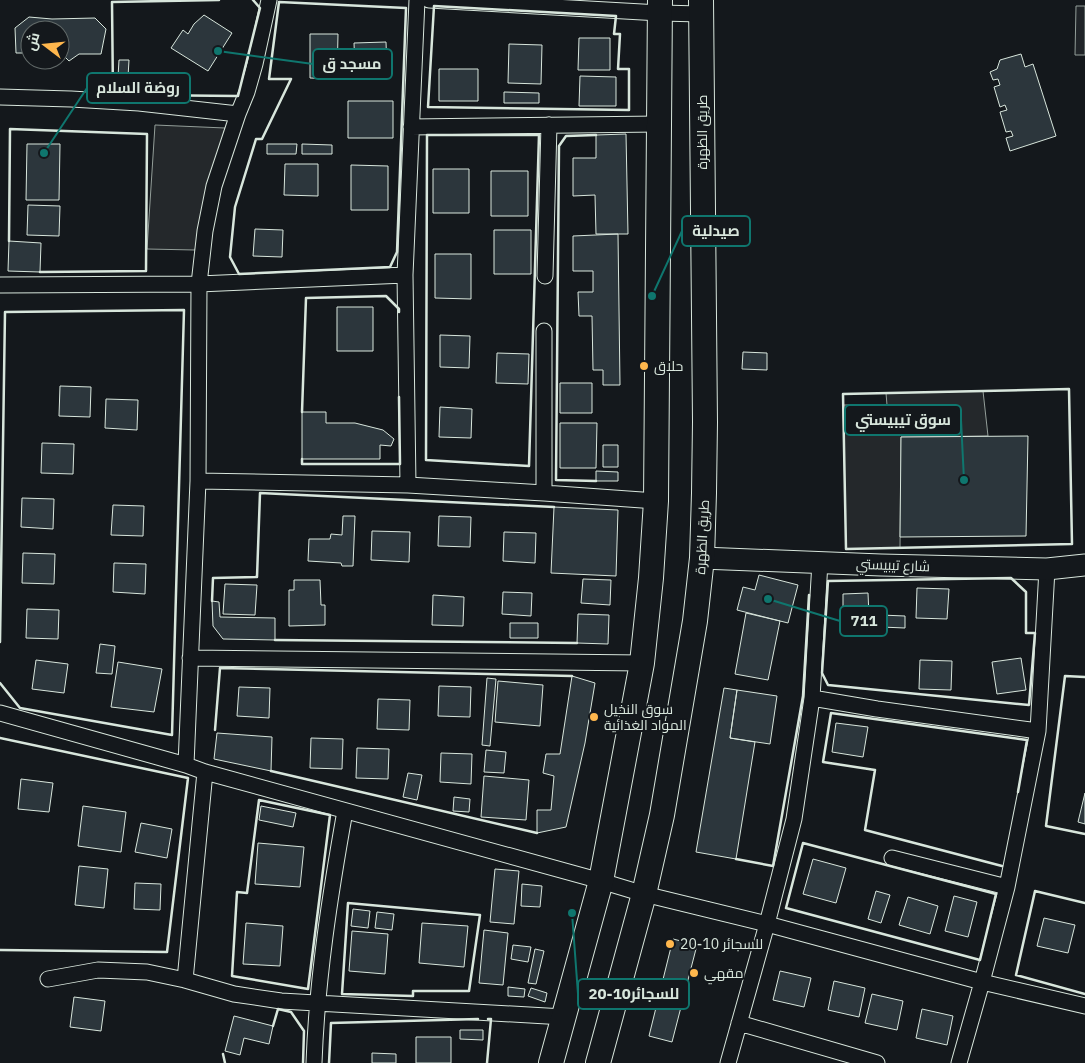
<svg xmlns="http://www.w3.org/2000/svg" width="1085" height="1063" viewBox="0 0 1085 1063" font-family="'IBM Plex Sans',Cairo,sans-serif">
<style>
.green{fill:#202428;stroke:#939e99}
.parking{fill:#24282b;stroke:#939e99}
.building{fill:#2c363c;stroke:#d8e6dc}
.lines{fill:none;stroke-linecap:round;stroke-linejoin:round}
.street-casing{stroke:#d8e6dc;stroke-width:17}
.secondary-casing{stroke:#d8e6dc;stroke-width:23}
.primary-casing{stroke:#d8e6dc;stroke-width:26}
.street{stroke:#14181c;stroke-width:15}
.secondary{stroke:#14181c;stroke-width:21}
.primary{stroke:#14181c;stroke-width:24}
.wall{stroke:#d8e6dc;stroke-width:2.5}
.poi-dot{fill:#ffb74d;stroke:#14181c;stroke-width:2}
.labels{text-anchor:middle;stroke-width:4;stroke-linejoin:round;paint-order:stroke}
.street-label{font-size:14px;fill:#d8e6dc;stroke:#14181c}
.poi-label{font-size:14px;fill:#d8e6dc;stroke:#14181c;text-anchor:start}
.leader{fill:none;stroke:#0f766e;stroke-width:2}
.callout-dot{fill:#0f766e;stroke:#14181c;stroke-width:2}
.callout{fill:#14181c;stroke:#0f766e;stroke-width:2}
.callout-label{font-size:15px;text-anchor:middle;font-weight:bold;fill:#d8e6dc}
</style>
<rect width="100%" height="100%" fill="#14181c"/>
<!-- green -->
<path class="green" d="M1076,6H1085V55H1075Z"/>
<!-- parking -->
<path class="parking" d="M155,125L225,128L195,250L147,249Z
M983,391L988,436L901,437L900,548L846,549L843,405H887L886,393Z"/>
<!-- building -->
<path class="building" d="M204,15L232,33L208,71L171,48L183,30L188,34L194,24Z
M29,17L52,19L95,18L106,29L101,54H79L69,61L60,52V30H30V53H16L15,28Z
M310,34H338L337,79L310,78Z
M579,38H610V70H578Z
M386,42L387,69L355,70L354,43Z
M509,44L542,45L541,84L508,83Z
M1021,54L1025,67L1033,64L1056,136L1010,151L1006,138L1013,136L1011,131L1006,132L1000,112L1007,110L1005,105L1000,107L994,87L1000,85L998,79L993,80L990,72L997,69L1000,60Z
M119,60H129L128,77H118Z
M439,69H478V101H439Z
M580,76L616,77V106H579Z
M504,92L539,93V103H504Z
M348,101H393V138H348Z
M626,134L628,234H596L595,195L573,196V158H596V135Z
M27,144H60L59,200H26Z
M267,144H297L296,154H267Z
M302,144L332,145V154H302Z
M285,164H318V196L284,195Z
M351,165L388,166V210H351Z
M433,169H469V213H433Z
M491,171H528V216H491Z
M28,205L60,206L59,236L27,235Z
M255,229L283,230L282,257L253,256Z
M494,230H531V274H494Z
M618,234L620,385H603V370H593L592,316H579L578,292H593V271H573V236Z
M9,241L41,243L40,272L8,271Z
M435,254H471V299L435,298Z
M337,307H373V351H337Z
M440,335L470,336L469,368L440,367Z
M743,352L767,353V370L742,369Z
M497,353L529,354L528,384L496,383Z
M560,383H592V413H560Z
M60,386L91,387L90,417L59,416Z
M106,399L138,400L137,430L105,428Z
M440,407L472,409L471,438L439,437Z
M302,412H326V423H355L383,430L394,439L391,446L380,445V459H302Z
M560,423H597L596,468H560Z
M1028,436L1026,536L900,537L901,437Z
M42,443L74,444L73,474L41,473Z
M603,445H618V467H603Z
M596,471L618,472V481H596Z
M22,498L54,499L53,529L21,527Z
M113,505L144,506L143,536L111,535Z
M554,507L618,510L616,576L551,573Z
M343,516H355L353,566H342L341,563L308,561L309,539H330L331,534L342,535Z
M439,516L471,517L470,547L438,546Z
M372,531L410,532L409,562L371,560Z
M504,532L536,533L535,563L503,561Z
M23,553L55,554L54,584L22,583Z
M114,563L146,564L145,594L113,592Z
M759,575L798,585L788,623L737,610L743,587L755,590Z
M583,579L611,580L610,605L581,603Z
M294,580H320L321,605H325V625L289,626V590H294Z
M225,584L257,585L255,615L223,614Z
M917,588L949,589L947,619L916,618Z
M503,592L532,593L531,616L502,614Z
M868,593L869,616H843V594Z
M433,595L464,597L463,626L432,625Z
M212,601L219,602L220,617L275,618V640L223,639L213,626Z
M27,609L59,610L58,639L26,638Z
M746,613L780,621L768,680L735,674Z
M578,614L609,615L608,644L577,643Z
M881,615L905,616V628L881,627Z
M510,623H538V638H510Z
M100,644L115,646L112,674L96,673Z
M1021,658L1026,690L997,694L992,662Z
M36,660L68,664L64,693L32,689Z
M920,660L952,661L951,690L919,689Z
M118,662L162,669L154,712L111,707Z
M572,676L595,683L585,743L566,827L537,833V810H551L554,776L543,773L546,754H560Z
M487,678L496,679L490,746L482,745Z
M498,681L543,685L540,726L495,722Z
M439,686L471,687L470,717L438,716Z
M239,687L270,688L269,718L237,716Z
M724,688L737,690L730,738L755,742L736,859L696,852Z
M737,690L777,696L770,744L730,738Z
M378,699L410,700L409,730L377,729Z
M836,723L868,727L863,757L832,752Z
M217,733L272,737L271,771L214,759Z
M311,738L343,739L342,769L310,768Z
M357,748L389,749L388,779L356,778Z
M486,750L506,752L504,773L484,772Z
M441,753L472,754L471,784L440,782Z
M408,773L422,775L417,800L403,797Z
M484,776L529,780L526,820L481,817Z
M21,779L53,783L49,812L18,809Z
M1085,793V824L1078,822Z
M454,797L470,799L469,812L453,811Z
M83,806L126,812L121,852L78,846Z
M261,806L296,813L293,827L259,820Z
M141,823L172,829L167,858L135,852Z
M258,843L304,847L300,887L255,884Z
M813,859L846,868L836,903L803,894Z
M79,866L108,869L104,908L75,905Z
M495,869L519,871L514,924L490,922Z
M135,883L161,884L160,910L134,909Z
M522,884L542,886L540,907L521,906Z
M876,891L890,895L881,923L868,919Z
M954,896L977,902L968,937L945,931Z
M908,897L938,906L930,934L899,925Z
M353,909L370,911L368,928L351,926Z
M377,912L394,914L392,930L375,928Z
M1044,918L1075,925L1068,953L1037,946Z
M246,923L283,926L280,966L243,964Z
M422,923L468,926L464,967L419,963Z
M484,930L508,933L503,985L479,983Z
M352,931L388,934L385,974L349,971Z
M673,939L697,945L672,1042L649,1036Z
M513,945L531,947L528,962L511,959Z
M535,949L544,951L536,984L528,983Z
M780,971L811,978L804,1007L773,1000Z
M834,981L865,988L859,1017L828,1010Z
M508,987L525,989L524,997L508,996Z
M531,988L547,993L545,1002L528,996Z
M872,994L903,1001L897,1030L865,1023Z
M74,997L105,1001L101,1031L70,1027Z
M922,1009L953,1016L947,1045L916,1038Z
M234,1016L273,1026L269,1044L244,1038L240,1055L225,1051Z
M460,1030H483V1040L460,1039Z
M416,1037H451V1063H416Z
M372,1053L396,1054V1063H372Z"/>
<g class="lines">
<!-- street casing -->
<g class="street-casing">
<path id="street" d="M429,0L660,13L701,14
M0,97L71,99L139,103L238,114
M411,127L659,124
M545,276L549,125
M0,285L199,284L405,275
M198,481L408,485L544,493L656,501
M408,485L405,275L417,0
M544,493V331
M190,658L642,663
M812,698L877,709L1038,731
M0,713L186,765L205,772L601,881L644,894L767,924L982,982L1085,1006
M186,765L198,481L199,284L205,231L214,186L238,114L247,92L255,64L269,0
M892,858L1007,887
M48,979L98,970L147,972L185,980L234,994L281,1001L564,1017
M185,980L205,772
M739,1023L877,1063
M314,1063C317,978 330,895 345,811
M728,1063L767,924L794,819L812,698L820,562
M959,1063L982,982L1007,887L1038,731L1047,569"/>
</g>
<!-- secondary casing -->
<g class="secondary-casing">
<path id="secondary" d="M702,558L881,565L1047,569L1085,565"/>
</g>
<!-- primary casing -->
<g class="primary-casing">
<path id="primary" d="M551,1063L601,881L642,663L651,578L656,501L660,0
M598,1063L644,894L662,815L695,621L702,558L704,493L705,422L701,0"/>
</g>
<!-- street -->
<use href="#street" class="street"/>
<!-- secondary -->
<use href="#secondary" class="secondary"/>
<!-- primary -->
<use href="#primary" class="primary"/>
<!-- wall -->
<path class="wall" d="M279,2L406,8L397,252L390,267L239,274L230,257L235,207L256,139H262L291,79H269Z
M434,6L616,16L614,34H620L618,69H629V110L428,107Z
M115,95H113L112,2L219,0
M137,95L238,96L260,8L253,0
M427,135H539L529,466L426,460Z
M9,241L10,129L147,134L146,271L40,272
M1069,389L1072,544L846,549L843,394Z
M302,412L306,298L386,296L399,309V312
M302,459V464H400L399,397
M596,481L556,480L559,146L566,136L596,135
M1011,578L1026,592V633H1035L1029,705L828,685L822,673L828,581Z
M212,601L213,578L257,577L260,493L554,507
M275,640L577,643
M0,642L5,312L184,310L172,735L20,708L0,683
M1085,677L1065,676L1046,826L1085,834
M215,730L220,668L572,676
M0,738L188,778L167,952L0,950
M271,771L537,833
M259,800L330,815L308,989L232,976L237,892L247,893Z
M803,843L996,894L980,960L786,908Z
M736,859L773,866L803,696L809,595
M1002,866L865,830L875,770L823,762L831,713L1027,740L1018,792
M348,903L480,915L469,991H413V996L342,994Z
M1085,903L1035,891L1016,975L1085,994
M273,1026L278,1009L291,1012L304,1031L303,1063
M223,1054L225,1063
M329,1063L331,1023L478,1019
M487,1063L491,1019H488"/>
</g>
<!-- markers -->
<g class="poi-dot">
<circle cx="644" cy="366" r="5"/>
<circle cx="594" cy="717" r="5"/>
<circle cx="670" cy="944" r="5"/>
<circle cx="694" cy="973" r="5"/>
</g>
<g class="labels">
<!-- street labels -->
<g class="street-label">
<text transform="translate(702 132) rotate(-90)" y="5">طريق الظهرة</text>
<text transform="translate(702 537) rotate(-87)" y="5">طريق الظهرة</text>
<text transform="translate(893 565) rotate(2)" y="5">شارع تيبيستي</text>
</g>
<!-- poi labels -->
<g class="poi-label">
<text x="654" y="371">حلاق</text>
<text x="604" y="714">سوق النخيل<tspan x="604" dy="16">المواد الغذائية</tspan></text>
<text x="680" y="949">20-10 للسجائر</text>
<text x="704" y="978">مقهي</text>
</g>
</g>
<!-- callouts -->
<path class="leader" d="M218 51L313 64M44 153L87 88M652 296L682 231M964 480L961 420M768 599L840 621M572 913L578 994"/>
<g class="callout-dot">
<circle cx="218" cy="51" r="5"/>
<circle cx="44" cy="153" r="5"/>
<circle cx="652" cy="296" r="5"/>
<circle cx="964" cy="480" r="5"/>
<circle cx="768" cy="599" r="5"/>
<circle cx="572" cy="913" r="5"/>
</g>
<g class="callout">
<rect x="313" y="49" width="79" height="30" rx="5"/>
<rect x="87" y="73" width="103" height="30" rx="5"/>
<rect x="682" y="216" width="68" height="30" rx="5"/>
<rect x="845" y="405" width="116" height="30" rx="5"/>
<rect x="840" y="606" width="47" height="30" rx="5"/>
<rect x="578" y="979" width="111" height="30" rx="5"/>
</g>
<g class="callout-label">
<text x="352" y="69">مسجد ق</text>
<text x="138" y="93">روضة السلام</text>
<text x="716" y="236">صيدلية</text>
<text x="903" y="425">سوق تيبيستي</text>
<text x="864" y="626">711</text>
<text x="634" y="999">20-10للسجائر</text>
</g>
<!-- north arrow -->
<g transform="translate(45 45) rotate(286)"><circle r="24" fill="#14181c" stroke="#626a69"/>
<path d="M0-4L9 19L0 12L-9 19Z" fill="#ffb74d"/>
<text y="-8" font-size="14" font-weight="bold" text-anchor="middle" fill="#d8e6dc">ش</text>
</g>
</svg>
